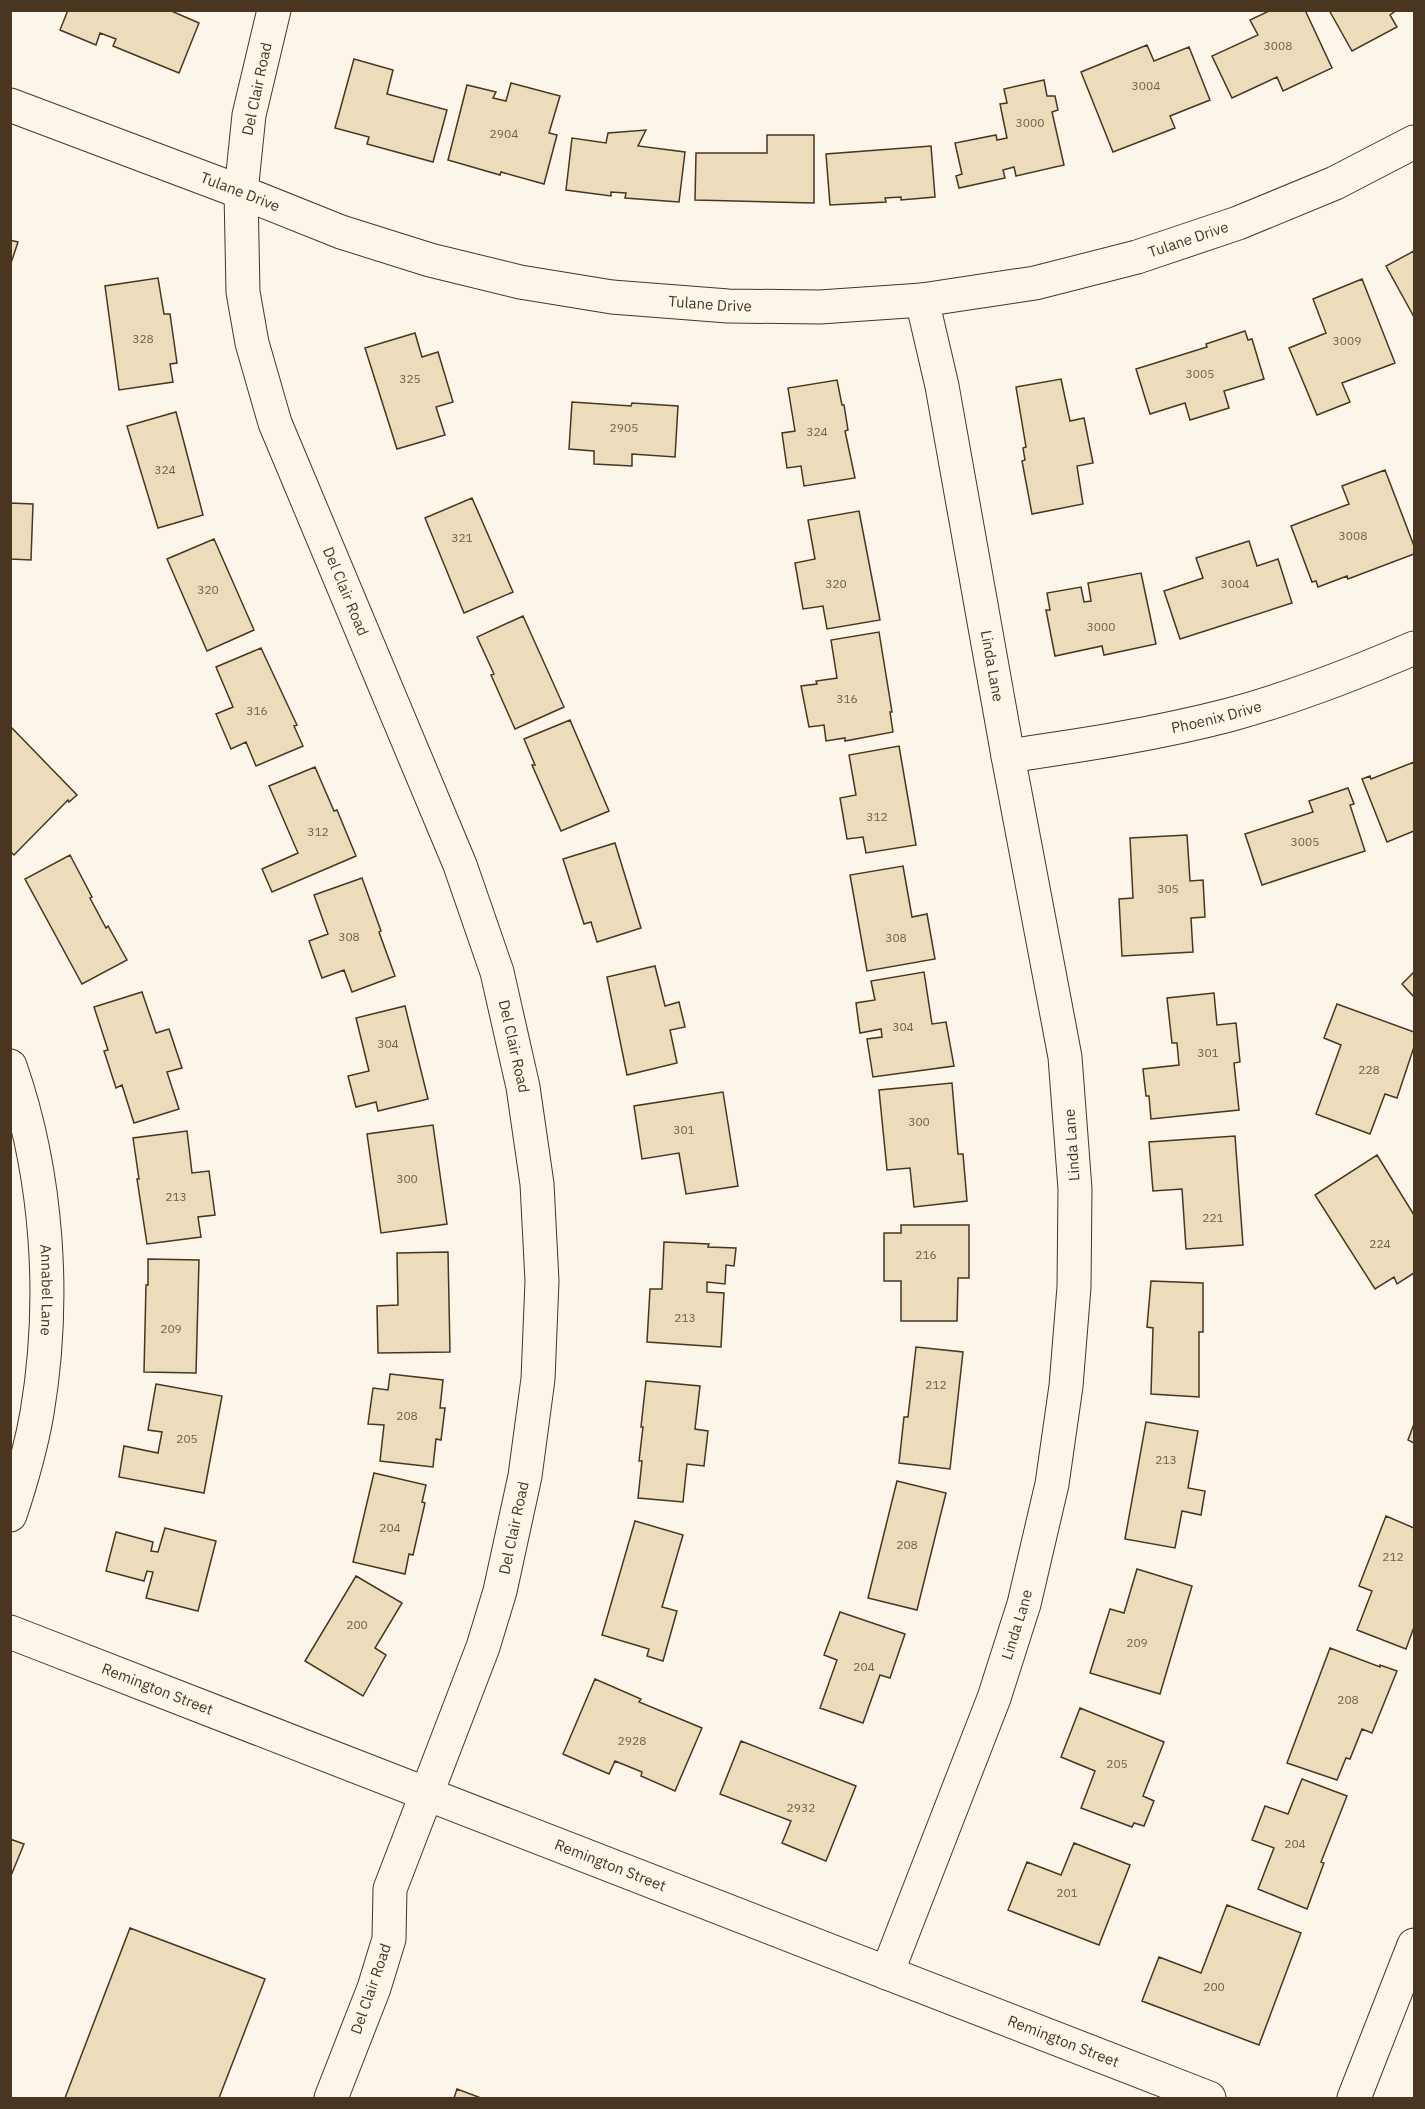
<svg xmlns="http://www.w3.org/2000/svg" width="1425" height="2109" viewBox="0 0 1425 2109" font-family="'IBM Plex Sans',sans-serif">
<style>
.building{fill:#ecdcbc;stroke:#4a3520;stroke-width:1.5}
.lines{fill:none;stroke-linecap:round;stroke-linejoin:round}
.minor-casing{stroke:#4a3520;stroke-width:35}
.minor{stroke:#fbf6e9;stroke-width:33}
.labels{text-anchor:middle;stroke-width:4.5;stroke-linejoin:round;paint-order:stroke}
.number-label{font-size:12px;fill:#725f47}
.street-label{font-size:15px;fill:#4a3520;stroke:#fbf6e9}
</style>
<rect width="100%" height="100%" fill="#fbf6e9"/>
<!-- building -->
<path class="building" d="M68,10H169L199,23L179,73L113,46L116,39L100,33L96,45L60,30Z
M1271,10H1305L1332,68L1283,91L1277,77L1232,98L1212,56L1258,35L1250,20Z
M1329,10H1397L1390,15L1397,27L1352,51Z
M1147,45L1154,61L1189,47L1210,100L1170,116L1175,128L1113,152L1081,72Z
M354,59L393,70L387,94L447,110L433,162L367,144L369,137L335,128Z
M1044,80L1047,96H1055L1058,110L1052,112L1064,165L1016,176L1014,167L1003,170L1005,178L959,188L956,176L962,174L955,143L996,135L997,140L1007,138L1000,104L1007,103L1004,89Z
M511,83L560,96L549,133L557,135L544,184L501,172L500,175L448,160L467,85L496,92L493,98L506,101Z
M646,130L638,146L685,152L679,202L625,198L626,193L611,192V196L566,190L572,138L606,143L608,133Z
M767,135H814V203L695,200L696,153H767Z
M931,146L935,197L901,200V197L885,198L886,202L830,205L826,154Z
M10,240L18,242L10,266Z
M1414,251V317L1386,266Z
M158,278L164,314H170L177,363L170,364L173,382L119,390L105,286Z
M1362,279L1395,363L1342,383L1350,402L1317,415L1289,348L1326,333L1313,299Z
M1245,331L1248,340L1252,339L1264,379L1224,391L1229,408L1190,420L1185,403L1150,414L1136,369L1207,347L1206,344Z
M415,333L422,357L438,352L453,402L436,407L445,435L397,449L365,348Z
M1061,379L1070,421L1084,418L1093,463L1077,466L1083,504L1032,514L1022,461L1025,460L1023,448L1026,447L1016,387Z
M837,380L842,405H844L848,430L845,431L855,478L804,486L801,466L787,468L782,433L795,431L788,388Z
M572,402L631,406L632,403L678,406L675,457L632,454V466L594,464V451L569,449Z
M176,412L203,515L158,528L127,426Z
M1385,470L1414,546V554L1348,579L1347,576L1318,587L1316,581L1312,582L1291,526L1349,504L1342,486Z
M472,498L513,592L464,613L425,518Z
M10,503L33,504L31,560L10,559Z
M859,511L880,620L827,629L823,606L803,609L795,563L815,559L808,520Z
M214,539L254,630L207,651L167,559Z
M1249,541L1257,566L1278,559L1292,603L1180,639L1164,591L1203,578L1196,558Z
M1141,573L1156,644L1104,655L1102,646L1055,656L1046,610H1050L1047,593L1081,587L1084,602L1091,601L1088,583Z
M523,616L564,707L515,729L491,675L494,674L477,637Z
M879,632L892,712H890L893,732L845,741V738L826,741L824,725L809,727L801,686L817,684L816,681L837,678L831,640Z
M261,648L297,725L294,726L303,746L256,766L246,742L231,749L216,714L233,707L216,667Z
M570,720L609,811L561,831L532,765H535L524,739Z
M10,726L77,795L69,802L68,800L14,855L10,851Z
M899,746L916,845L866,853L863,837L847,839L840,798L856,795L849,755Z
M1414,762V831L1387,842L1362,779L1370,776L1371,779Z
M315,767L334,811L337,810L356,856L272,892L262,869L298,853L269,786Z
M1348,788L1354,804L1350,805L1365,851L1262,885L1245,834L1313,812L1309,801Z
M1187,835L1190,881L1203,880L1205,917L1191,918L1193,952L1122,956L1119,899L1133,898L1130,838Z
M615,843L641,928L597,942L591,922L584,924L563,859Z
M70,855L92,897L90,898L106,928L108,926L127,960L82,984L25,879Z
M903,866L912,917L927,914L935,959L867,971L850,875Z
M362,878L381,931L379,932L395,976L352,992L344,970L322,978L309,941L328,934L314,895Z
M655,966L665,1006L679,1002L685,1027L670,1030L677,1063L627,1075L607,977Z
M924,972L932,1024L946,1022L954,1066L873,1077L867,1039L882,1037L881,1029L860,1033L856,1003L875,1000L871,981Z
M1414,972V997L1402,984Z
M142,992L156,1033L169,1029L182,1068L167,1072L179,1109L134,1123L122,1085L116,1088L104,1051L108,1050L94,1007Z
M1214,993L1217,1025L1236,1023L1240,1062L1234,1063L1239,1110L1151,1119L1149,1096H1146L1143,1069L1179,1065L1177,1043H1172L1167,998Z
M1337,1004L1414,1032V1047L1397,1098L1385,1094L1370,1134L1316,1114L1341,1045L1324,1038Z
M405,1006L428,1099L378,1111L376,1102L356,1107L348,1076L369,1071L356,1018Z
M952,1083L958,1154H963L967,1201L914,1207L910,1168L887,1170L879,1090Z
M723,1092L738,1186L686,1194L679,1153L642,1159L634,1106Z
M433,1125L447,1224L381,1233L367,1134Z
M187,1131L192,1173L209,1171L215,1215L198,1217L201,1237L147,1244L137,1179H139L133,1138Z
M1235,1136L1243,1245L1186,1249L1182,1189L1153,1191L1149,1142Z
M1377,1155L1414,1215V1273L1397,1284L1394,1277L1375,1289L1315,1195Z
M901,1225H969V1278H958L957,1321H901V1281H884V1233H901Z
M664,1242L709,1244L708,1247L736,1248L734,1266L726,1265L725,1284L707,1282V1292L724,1293L721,1347L647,1342L650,1289H662Z
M448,1252L450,1352L378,1353L377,1306L398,1305L397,1253Z
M148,1259L199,1260L196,1373L144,1372L146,1285H148Z
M1151,1281L1203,1283V1332H1199V1397L1151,1394L1153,1328L1147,1327Z
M916,1347L963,1352L950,1469L899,1463L904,1417H908Z
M390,1374L443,1380L440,1408H445L441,1440L436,1439L433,1467L380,1461L384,1425L368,1424L373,1388L388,1390Z
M646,1381L700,1386L695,1429L708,1431L704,1466L687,1464L683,1502L638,1498L642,1461H639L643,1427H641Z
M156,1384L222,1396L204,1493L119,1477L124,1446L158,1453L162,1432L148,1430Z
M1146,1422L1198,1431L1188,1488L1205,1491L1201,1515L1182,1511L1175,1548L1125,1539Z
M1414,1424V1443L1408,1440Z
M374,1473L426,1485L422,1502L425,1503L413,1555L409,1554L405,1574L353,1562Z
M897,1481L946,1493L917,1610L868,1598Z
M1386,1516L1414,1528V1627L1406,1649L1357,1630L1372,1591L1359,1586Z
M635,1521L683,1535L662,1607L677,1611L663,1661L647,1656L649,1649L602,1635Z
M165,1528L216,1541L198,1611L146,1598L153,1572L147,1571L144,1581L106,1571L116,1532L153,1542L151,1551L158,1552Z
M1137,1569L1192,1586L1160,1694L1090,1673L1110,1609L1124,1613Z
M356,1576L402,1603L375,1648L386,1655L363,1696L305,1661Z
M840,1612L905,1634L890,1678L880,1675L863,1723L820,1708L837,1660L824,1655Z
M1330,1648L1380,1667V1665L1397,1671L1372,1733L1362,1729L1350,1759L1346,1758L1337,1780L1287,1763Z
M595,1679L641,1699L639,1702L702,1728L675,1791L641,1776L642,1772L615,1761L609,1774L563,1754Z
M1080,1708L1164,1742L1143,1796L1154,1801L1144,1826L1134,1823L1132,1827L1081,1808L1095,1771L1061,1757Z
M741,1741L856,1786L826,1861L782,1843L791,1821L720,1794Z
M1302,1779L1347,1796L1321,1862L1324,1863L1307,1909L1258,1889L1274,1848L1252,1840L1265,1806L1288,1814Z
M10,1839L24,1844L10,1878Z
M1074,1843L1130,1865L1099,1945L1008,1910L1027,1862L1061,1875Z
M1227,1905L1301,1933L1259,2045L1142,2001L1159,1957L1201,1973Z
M130,1928L265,1979L219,2098H65Z
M457,2089L481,2098H454Z"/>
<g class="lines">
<!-- minor casing -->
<g class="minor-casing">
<g id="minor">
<path id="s1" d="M274,10L249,115L241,192L243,292L252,343L275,423L460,865L497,972L523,1087L537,1184L542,1281L538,1379L525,1476L500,1591L483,1647L390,1889L389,1939L374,1988L331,2098"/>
<path id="s2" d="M10,105L241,192L341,232L430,260L520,282L612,297L728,306L820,307L922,300L1035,283L1137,257L1238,223L1335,183L1414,142"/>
<path id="s3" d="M1008,756C1083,745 1156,734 1229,715C1292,698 1354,674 1414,648"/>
<path id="s4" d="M10,1066C48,1175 56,1300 37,1413C31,1448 21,1482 10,1515"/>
<path id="s5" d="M10,1632L1209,2098"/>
<path id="s6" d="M887,1973L994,1698L1024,1604L1052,1484L1066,1386L1074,1287L1075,1189L1065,1057L1008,756L942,386L922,300"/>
<path d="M1354,2098L1414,1945"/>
</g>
</g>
<!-- minor -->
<use href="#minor" class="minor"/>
</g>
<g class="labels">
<!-- number labels -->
<g class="number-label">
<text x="1278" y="50">3008</text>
<text x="1146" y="90">3004</text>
<text x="1030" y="127">3000</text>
<text x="504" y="138">2904</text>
<text x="143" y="343">328</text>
<text x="1347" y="345">3009</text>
<text x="1200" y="378">3005</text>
<text x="410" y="383">325</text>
<text x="624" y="432">2905</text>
<text x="817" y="436">324</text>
<text x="165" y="474">324</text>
<text x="1353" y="540">3008</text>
<text x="462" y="542">321</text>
<text x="836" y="588">320</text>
<text x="1235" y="588">3004</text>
<text x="208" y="594">320</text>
<text x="1101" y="631">3000</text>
<text x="847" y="703">316</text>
<text x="257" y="715">316</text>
<text x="877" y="821">312</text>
<text x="318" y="836">312</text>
<text x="1305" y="846">3005</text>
<text x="1168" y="893">305</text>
<text x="349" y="941">308</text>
<text x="896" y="942">308</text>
<text x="903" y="1031">304</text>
<text x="388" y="1048">304</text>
<text x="1208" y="1057">301</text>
<text x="1369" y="1074">228</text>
<text x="919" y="1126">300</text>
<text x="684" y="1134">301</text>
<text x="407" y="1183">300</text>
<text x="176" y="1201">213</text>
<text x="1213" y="1222">221</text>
<text x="1380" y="1248">224</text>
<text x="926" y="1259">216</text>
<text x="685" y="1322">213</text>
<text x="171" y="1333">209</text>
<text x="936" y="1389">212</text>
<text x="407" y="1420">208</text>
<text x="187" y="1443">205</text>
<text x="1166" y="1464">213</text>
<text x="390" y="1532">204</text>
<text x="907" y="1549">208</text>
<text x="1393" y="1561">212</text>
<text x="357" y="1629">200</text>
<text x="1137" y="1647">209</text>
<text x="864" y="1671">204</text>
<text x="1348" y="1704">208</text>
<text x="632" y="1745">2928</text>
<text x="1117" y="1768">205</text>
<text x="801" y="1812">2932</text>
<text x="1295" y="1848">204</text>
<text x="1067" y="1897">201</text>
<text x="1214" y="1991">200</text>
</g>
<!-- street labels -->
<g class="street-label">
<text transform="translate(257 89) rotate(-78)" y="5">Del Clair Road</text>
<text dy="5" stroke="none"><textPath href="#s2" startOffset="246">Tulane Drive</textPath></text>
<text dy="5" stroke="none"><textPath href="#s2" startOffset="1218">Tulane Drive</textPath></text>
<text dy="5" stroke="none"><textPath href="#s2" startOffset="732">Tulane Drive</textPath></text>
<text dy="5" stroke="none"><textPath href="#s1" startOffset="603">Del Clair Road</textPath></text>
<text transform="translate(992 666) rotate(80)" y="5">Linda Lane</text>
<text dy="5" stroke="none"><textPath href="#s3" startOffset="212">Phoenix Drive</textPath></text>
<text dy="5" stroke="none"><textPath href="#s1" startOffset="1089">Del Clair Road</textPath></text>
<text transform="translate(1072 1145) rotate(-94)" y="5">Linda Lane</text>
<text dy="5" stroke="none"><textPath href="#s4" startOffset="228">Annabel Lane</textPath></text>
<text transform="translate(514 1528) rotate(-78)" y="5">Del Clair Road</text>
<text dy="5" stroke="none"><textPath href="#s6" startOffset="372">Linda Lane</textPath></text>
<text dy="5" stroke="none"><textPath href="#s5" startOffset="158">Remington Street</textPath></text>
<text dy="5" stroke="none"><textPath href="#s5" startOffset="644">Remington Street</textPath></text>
<text transform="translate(371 1989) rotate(-71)" y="5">Del Clair Road</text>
<text dy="5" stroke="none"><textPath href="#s5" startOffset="1130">Remington Street</textPath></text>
</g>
</g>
<!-- border -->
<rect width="1425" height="2109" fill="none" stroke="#4a3520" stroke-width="24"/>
</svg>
